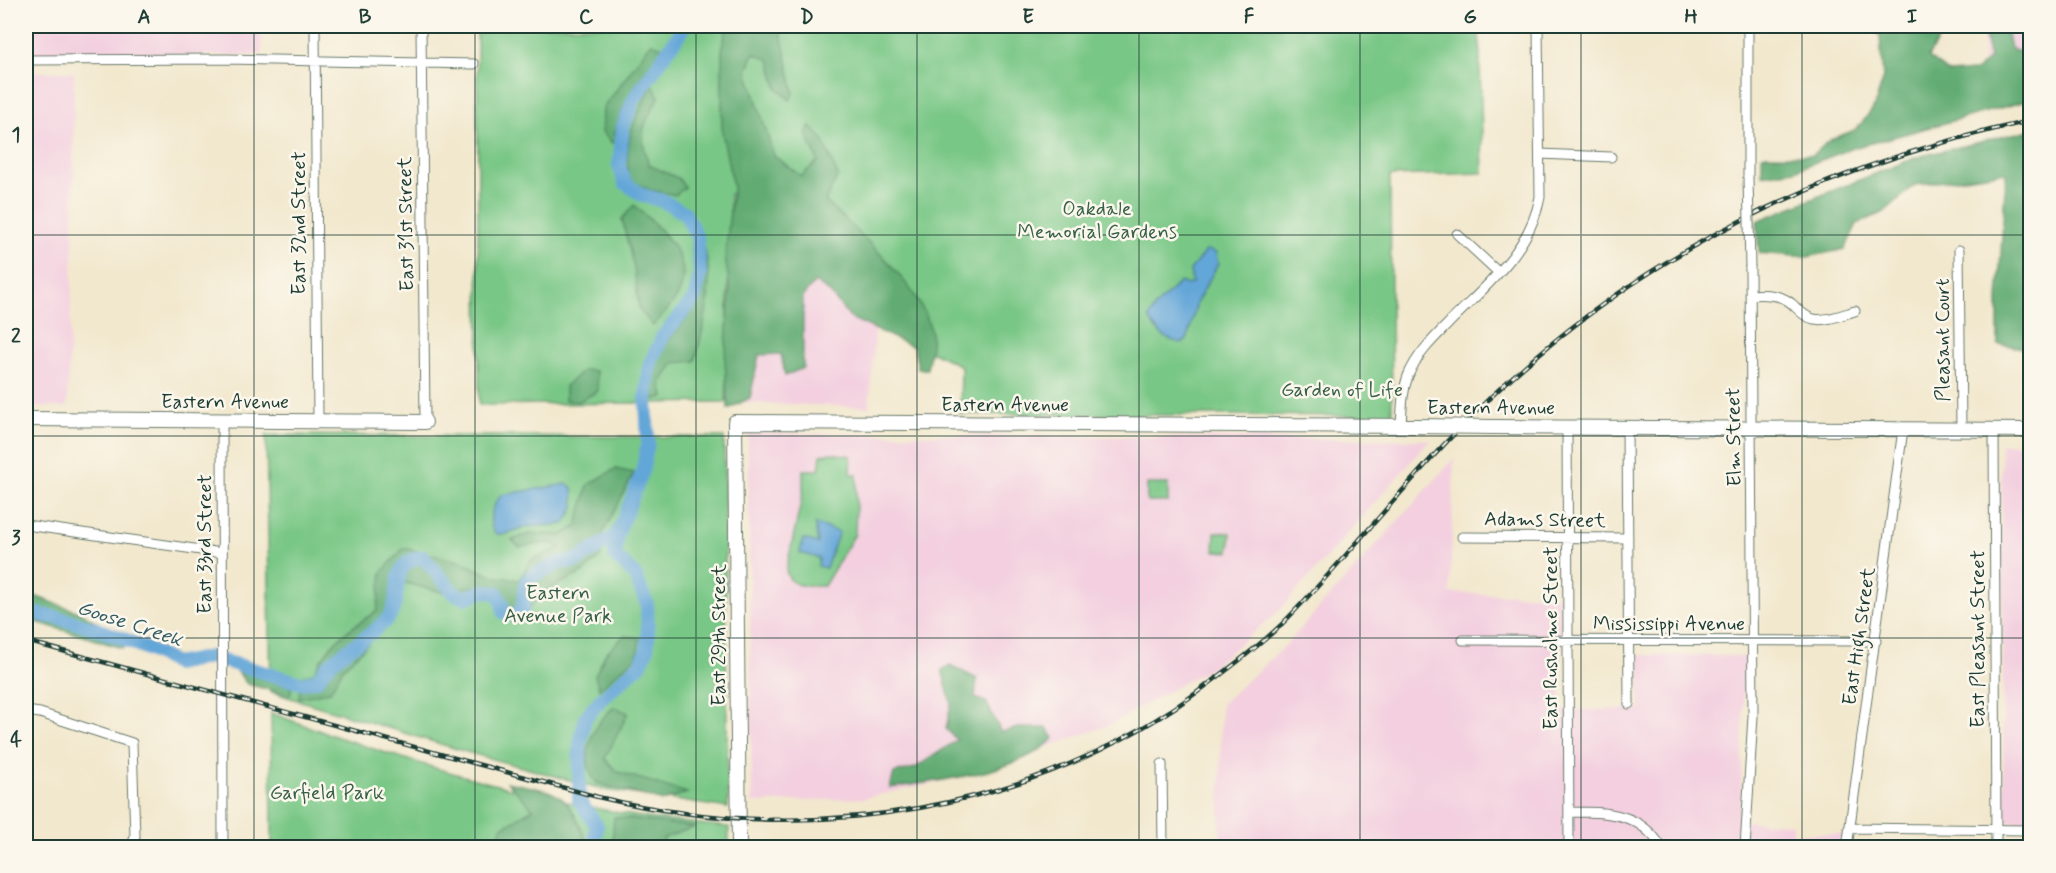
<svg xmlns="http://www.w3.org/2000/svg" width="2056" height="873" viewBox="0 0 2056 873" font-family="Mynerve,sans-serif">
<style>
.built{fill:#f3cfdf}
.green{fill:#79c786;stroke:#4c825d;stroke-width:1.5}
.forest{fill:#62ac73;stroke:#407454;stroke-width:1.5}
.water{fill:#63a6d8;stroke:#417286;stroke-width:1.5}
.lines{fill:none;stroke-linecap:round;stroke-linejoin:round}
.river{stroke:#63a6d8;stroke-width:14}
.street-casing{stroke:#69796a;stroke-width:11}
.secondary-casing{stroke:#69796a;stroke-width:16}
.street{stroke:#fff;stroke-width:9}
.secondary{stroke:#fff;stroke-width:14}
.rail-casing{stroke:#1f3d34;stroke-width:4.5}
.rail{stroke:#fbf7ec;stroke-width:2;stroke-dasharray:7;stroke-linecap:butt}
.street-bridge-casing{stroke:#69796a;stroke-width:11;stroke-linecap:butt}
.secondary-bridge-casing{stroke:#69796a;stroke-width:16;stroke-linecap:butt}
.street-bridge{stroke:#fff;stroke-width:9}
.secondary-bridge{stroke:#fff;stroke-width:14}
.grid{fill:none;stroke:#1f3d34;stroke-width:1.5;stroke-opacity:0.55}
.labels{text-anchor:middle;stroke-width:5;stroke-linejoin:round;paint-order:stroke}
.park-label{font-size:20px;fill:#366048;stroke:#fbf7ec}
.street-label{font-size:20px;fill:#1f3d34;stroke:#fbf7ec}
.water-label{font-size:21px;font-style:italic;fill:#335c65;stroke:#fbf7ec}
.neatline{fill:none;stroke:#1f3d34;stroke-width:2}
.grid-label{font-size:20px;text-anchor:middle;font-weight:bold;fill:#1f3d34}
</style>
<rect width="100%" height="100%" fill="#fbf7ec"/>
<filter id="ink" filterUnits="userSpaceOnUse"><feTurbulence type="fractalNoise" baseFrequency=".0167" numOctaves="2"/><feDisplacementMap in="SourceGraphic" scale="12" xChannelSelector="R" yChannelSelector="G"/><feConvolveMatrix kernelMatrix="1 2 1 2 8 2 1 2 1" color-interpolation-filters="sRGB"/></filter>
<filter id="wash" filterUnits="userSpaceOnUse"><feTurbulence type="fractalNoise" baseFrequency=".008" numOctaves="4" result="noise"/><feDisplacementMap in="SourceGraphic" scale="24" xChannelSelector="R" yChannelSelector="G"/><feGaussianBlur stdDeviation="1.35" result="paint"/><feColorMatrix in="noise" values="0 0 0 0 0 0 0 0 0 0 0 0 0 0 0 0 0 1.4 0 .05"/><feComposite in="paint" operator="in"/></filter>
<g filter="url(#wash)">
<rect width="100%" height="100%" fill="#f2e8ce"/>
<!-- built -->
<path class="built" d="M26,26H261L262,55H26Z
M1983,26H2030V95L1983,105Z
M26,72H74L73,254L67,407H26Z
M729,194L772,195L876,324L869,407L726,402Z
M748,433L1430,440L1280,610L1212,667L1109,725L963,777L864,798L752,803Z
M2030,443V822H2004L2001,444Z
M1454,459L1450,593L1560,596L1561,710L1640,709L1639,655L1745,656L1740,821L1793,824L1792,834H1844L1842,848H1220L1221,704L1285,646Z"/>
<!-- green -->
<path class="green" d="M477,26H1479L1483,173L1390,176L1392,416L960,414L961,366L876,324L772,195L730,194L726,402L479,405Z
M266,435L724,437L728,808L606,790L463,751L271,692Z
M831,453L851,456V474H857L855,534L824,586C809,586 789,589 786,570L803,493V470H819L821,455Z
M1147,484H1168V502H1147Z
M1215,532L1231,533L1229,552L1214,551Z
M271,713C385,756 505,791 625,814C659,821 694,823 729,827V847H272Z"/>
<!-- forest -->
<path class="forest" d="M727,26H784L781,34L794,93L790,100L777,88L770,60L754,53L747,71L774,156L801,176L818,161L806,133L810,126L823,140L838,176L825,201C857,231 925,289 931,333C933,344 929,358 927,369H918L914,347L850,318L830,293L815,282L803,296V368L785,376L781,354L759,355L750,398L728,409L725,360L730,290L725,256L733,187L722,132V50Z
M1869,26H1894L1901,29L1903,26H1939L1942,33L1928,57L1949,73L1975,71L1990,58L1983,26H2005L2010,48L2022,53H2030V100L1853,148L1795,170L1762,175V155H1813L1830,140L1857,129L1874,107L1883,80L1880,35Z
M651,43L665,48C635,83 623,99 612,143L602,132L603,108Z
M652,84L659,97C642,127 638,132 649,165L678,178L685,187L676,195L650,190L629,181C623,139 634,120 652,84Z
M2030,130V349L1998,344V300L2006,172L1915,185L1884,212L1857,224L1845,249L1807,257L1759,253L1757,221L1917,157Z
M634,205C658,228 695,254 679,293C674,305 661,316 653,326L639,309L634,268L622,219Z
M705,250C714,288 705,323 695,361L674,363L661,383L664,397L655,399C654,392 651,383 652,376C656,341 692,324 701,292C706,278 699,263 705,250Z
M584,370L596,371L598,391L578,402L565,400V386Z
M615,469L634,473L603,533L601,556L582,573L547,590L519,618L490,587H469L446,593L393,580L392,603L370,642L344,667L330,691L299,698L301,676L314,673C330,641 347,630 377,611L382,572L404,548L459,561L492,576L519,580L532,559L561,548L549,543L519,547L512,540L532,533L562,535L577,526L588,485Z
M26,593L82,613L131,644L122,648L26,619Z
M624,636L640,638L637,656L599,689L595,675L606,653Z
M950,665L977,679L975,698L986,702L1001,732L1018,728H1047L1054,738C1020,774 938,780 890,788L894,773L915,768L957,740L946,729L951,703L942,670Z
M235,668L292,685L290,695L247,684Z
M615,707L628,713L605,759L618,772L687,793L663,801L597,783C577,760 592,722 615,707Z
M507,782C558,793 565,788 586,840L567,847L529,843L495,847L501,828L533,809Z
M614,817L695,827L664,838L662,847H612Z"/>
<!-- water -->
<path class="water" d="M1207,250L1216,253L1218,264L1197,302L1187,340L1182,343C1167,341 1155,332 1149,317L1155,307L1180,282L1187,285L1192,283L1190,270Z
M567,484L573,488L574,508L564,524L523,527L506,534H496C486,522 492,507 501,495Z
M815,524L839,532L826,568L818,566L819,558L800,553L803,539L818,543Z"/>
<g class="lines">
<!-- river -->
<path class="river" d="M26,613C66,615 141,643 176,664L210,657L301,683L317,680C333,653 366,642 387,619C406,599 385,562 423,557L454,593L465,598L483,591L497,593L502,603L504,613L512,615L522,612L526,582L531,577L559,563L576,561L617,535
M593,848L597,826L579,800L580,744L585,718L601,699L641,664L647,650L648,636L647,604L635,575L615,556L617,535L642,473L648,443L646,398L650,364L663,336L695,298L700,273L697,238L685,213L663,201L642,195L625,183L619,166L623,127L634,99L685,26"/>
</g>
</g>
<g filter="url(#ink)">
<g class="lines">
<!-- street casing -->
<g class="street-casing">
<path id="street" d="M315,26L318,421
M421,26L425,422
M1748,26V177
M26,60L226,59L474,64
M1540,154L1611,157
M1457,234L1498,272
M1959,250L1961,429
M1750,295C1762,294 1781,294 1791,303C1798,309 1804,317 1814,319C1826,322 1843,314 1855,311
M222,420L223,848
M1401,426C1402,409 1402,392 1408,376C1416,356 1432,340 1447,325C1484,287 1530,252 1540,197L1538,26
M1567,427L1569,848
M1627,428L1629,704
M1994,430L1996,848
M26,525L222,553
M1462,537L1628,538
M1463,640L1876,641
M26,711L40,713L132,743L135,837L131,848
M1162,764L1163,848
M1569,812C1608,812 1640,812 1662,848
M1849,828L2030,830
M1745,848L1753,716L1750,267
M1847,848L1903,429"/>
</g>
<!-- secondary casing -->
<g class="secondary-casing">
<path id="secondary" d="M26,419L425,422
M1494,427L2030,430
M739,848L735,422L1416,426"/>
</g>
<!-- street -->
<use href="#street" class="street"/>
<!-- secondary -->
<use href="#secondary" class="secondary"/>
<!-- rail casing -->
<g class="rail-casing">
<path id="rail" d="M26,641L598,797C810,848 1040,814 1215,679C1239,661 1264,642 1286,620C1369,535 1440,437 1532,360C1678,235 1843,161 2030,121"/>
</g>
<!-- rail -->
<use href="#rail" class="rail"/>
<!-- street-bridge casing -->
<g class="street-bridge-casing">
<path id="street-bridge" d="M1748,177L1750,267"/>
</g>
<!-- secondary-bridge casing -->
<g class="secondary-bridge-casing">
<path id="secondary-bridge" d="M1416,426L1494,427"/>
</g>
<!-- street-bridge -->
<use href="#street-bridge" class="street-bridge"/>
<!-- secondary-bridge -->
<use href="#secondary-bridge" class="secondary-bridge"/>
</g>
</g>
<!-- grid -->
<path class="grid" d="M254,26V848M475,26V848M696,26V848M917,26V848M1139,26V848M1360,26V848M1581,26V848M1802,26V848M26,235H2030M26,436H2030M26,638H2030"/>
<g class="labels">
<!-- park labels -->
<g class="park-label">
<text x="1097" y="215">Oakdale<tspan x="1097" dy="23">Memorial Gardens</tspan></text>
<text x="1342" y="396">Garden of Life</text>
<text x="558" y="599">Eastern<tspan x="558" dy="23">Avenue Park</tspan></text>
<text x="327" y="799">Garfield Park</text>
</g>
<!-- street labels -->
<g class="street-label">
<text transform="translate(298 223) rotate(-90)" y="7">East 32nd Street</text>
<text transform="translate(405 224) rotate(-91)" y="7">East 31st Street</text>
<text transform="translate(1942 340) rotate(-90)" y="7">Pleasant Court</text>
<text x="225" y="408">Eastern Avenue</text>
<text x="1005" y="411">Eastern Avenue</text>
<text x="1491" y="414">Eastern Avenue</text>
<text transform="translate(1733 437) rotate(-91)" y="7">Elm Street</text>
<text transform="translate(1545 519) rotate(1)" y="7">Adams Street</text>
<text transform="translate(204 544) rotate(-90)" y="7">East 33rd Street</text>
<text x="1669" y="630">Mississippi Avenue</text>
<text transform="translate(718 635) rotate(-90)" y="7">East 29th Street</text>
<text transform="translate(1858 636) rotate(-82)" y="7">East High Street</text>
<text transform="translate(1550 638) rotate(-90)" y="7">East Rusholme Street</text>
<text transform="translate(1977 639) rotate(-90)" y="7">East Pleasant Street</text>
</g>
<!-- water labels -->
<g class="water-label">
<text transform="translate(130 623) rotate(18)" y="7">Goose Creek</text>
</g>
</g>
<!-- margin -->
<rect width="2056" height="873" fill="none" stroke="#fbf7ec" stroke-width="66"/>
<rect x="33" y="33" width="1990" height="807" class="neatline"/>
<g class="grid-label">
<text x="144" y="23">A</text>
<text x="365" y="23">B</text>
<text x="586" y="23">C</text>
<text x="807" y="23">D</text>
<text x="1028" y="23">E</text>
<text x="1249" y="23">F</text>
<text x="1470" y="23">G</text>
<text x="1691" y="23">H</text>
<text x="1912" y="23">I</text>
<text x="16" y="141">1</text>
<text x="16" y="342">2</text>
<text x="16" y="544">3</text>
<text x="16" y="746">4</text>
</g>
</svg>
